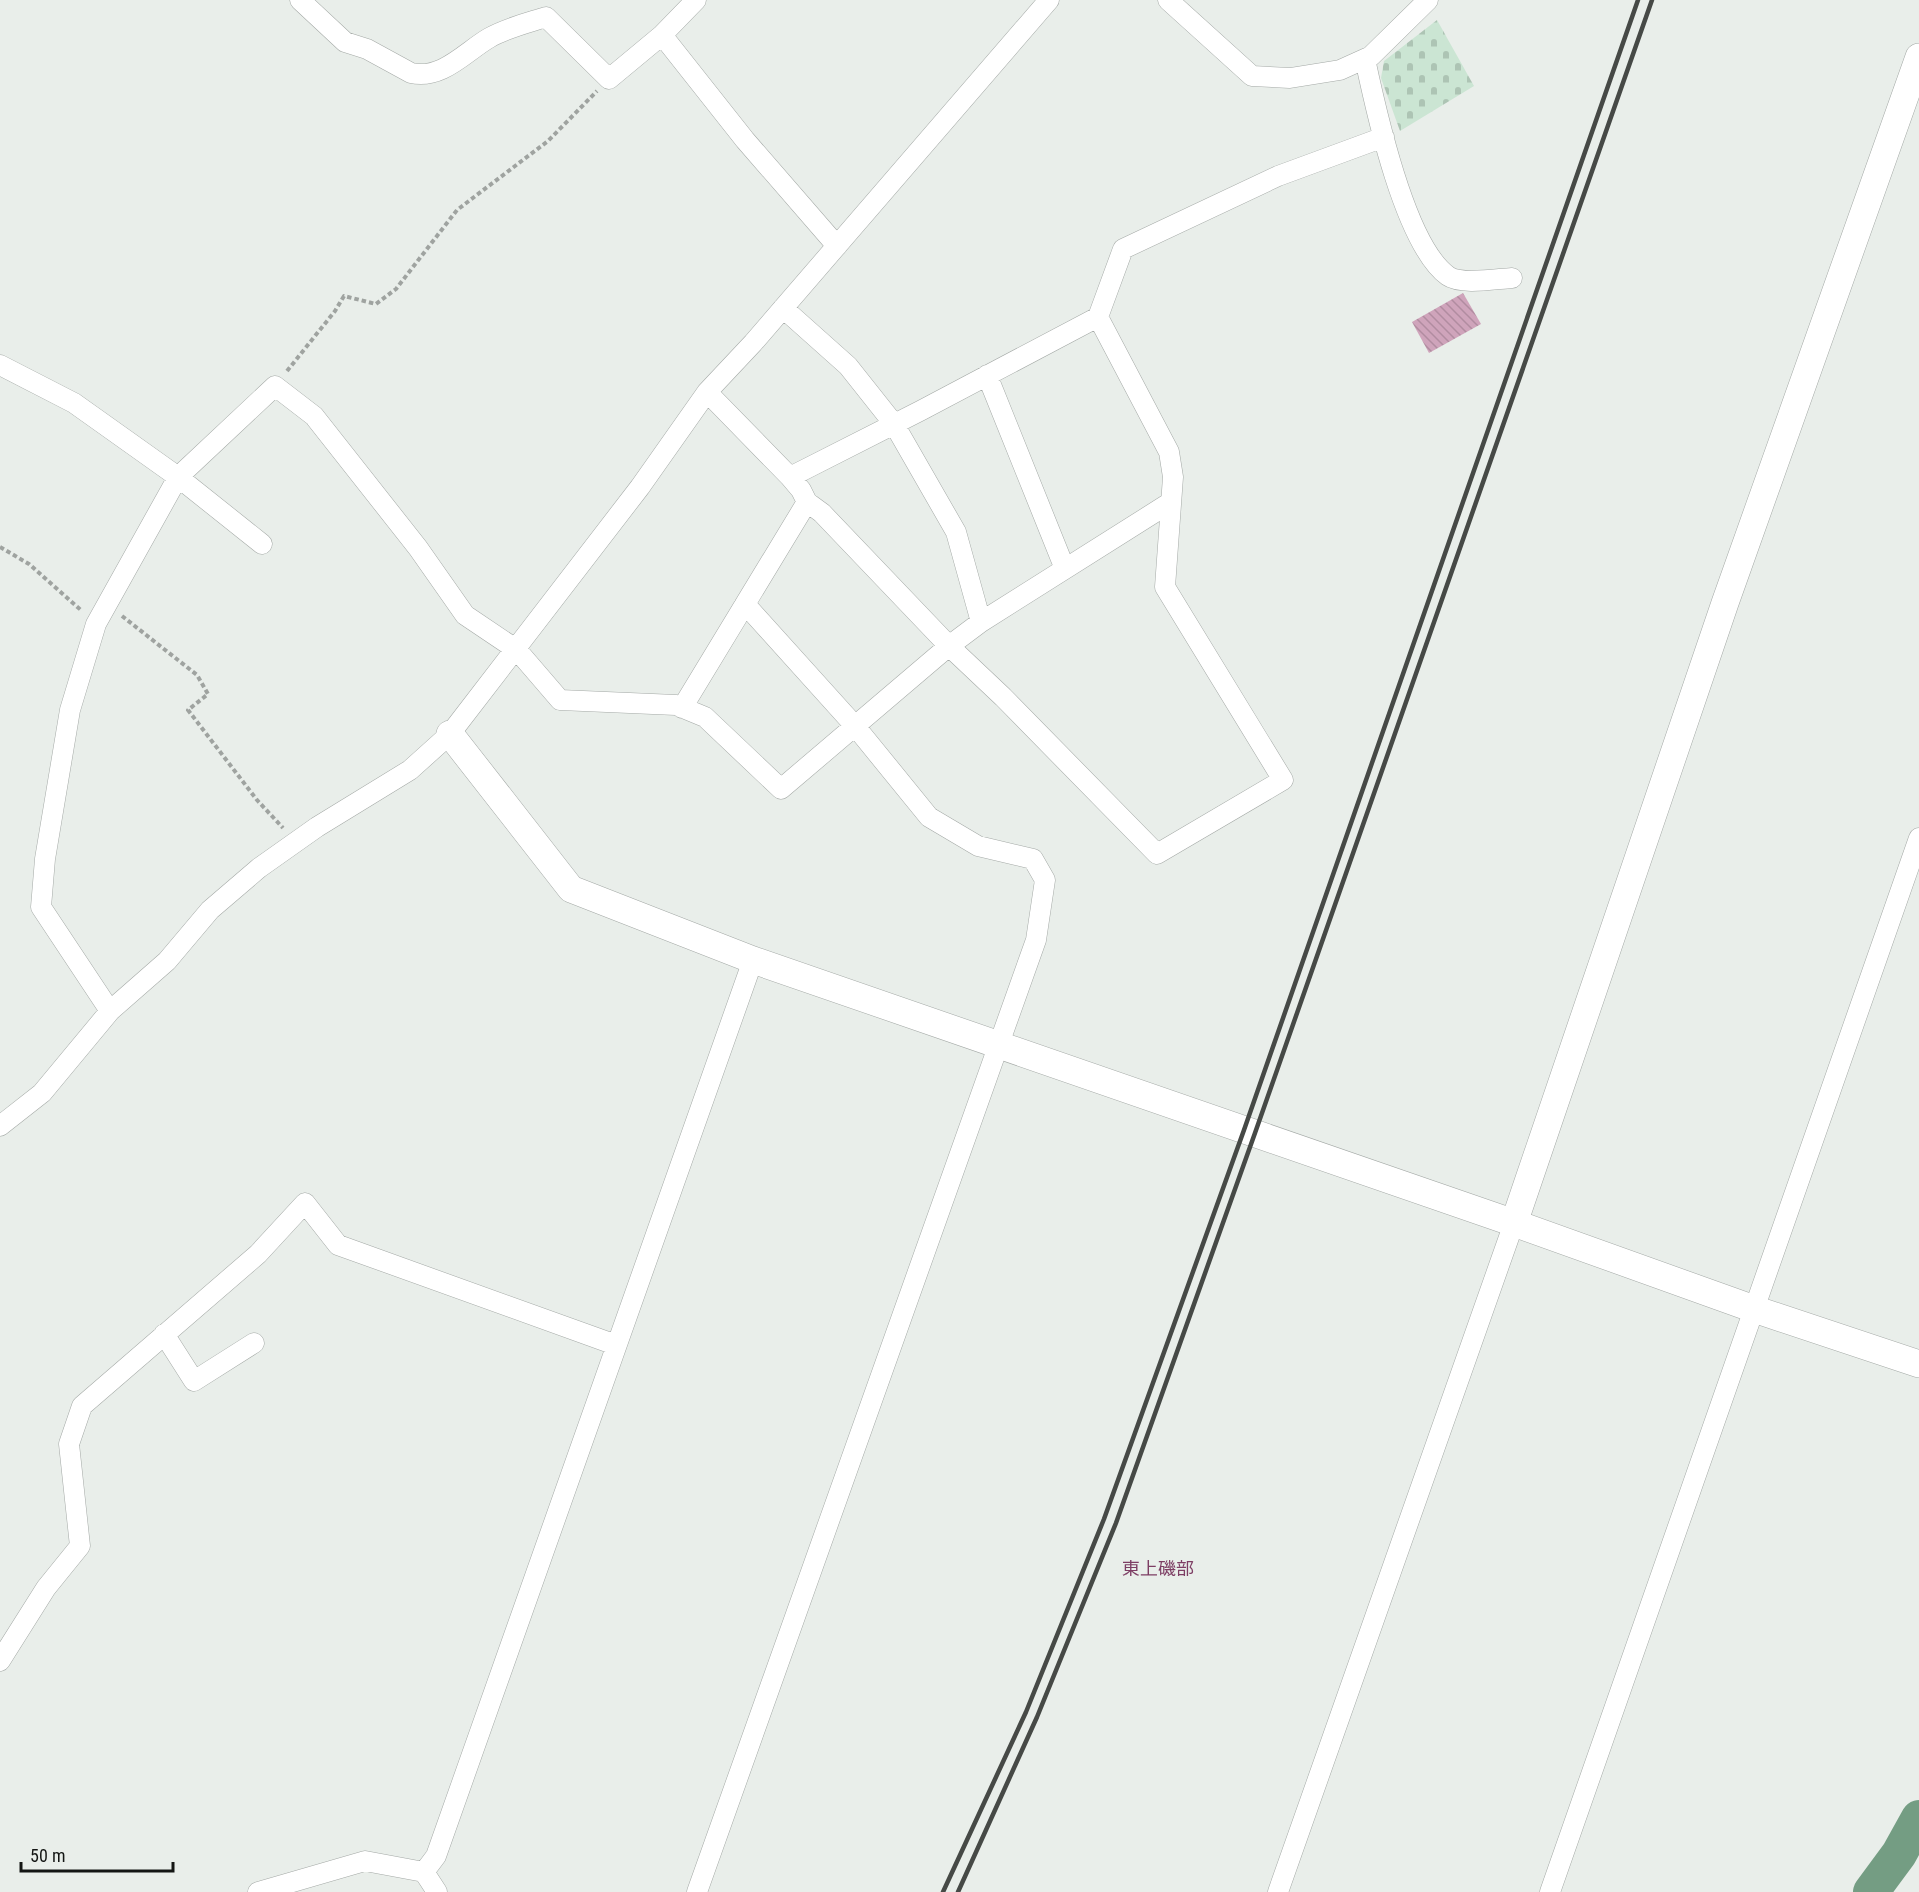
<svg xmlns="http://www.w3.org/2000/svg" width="1919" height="1892" viewBox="0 0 1919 1892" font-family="'Roboto Condensed','Noto Sans JP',sans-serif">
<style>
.cemetery{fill:url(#cemetery-stones)}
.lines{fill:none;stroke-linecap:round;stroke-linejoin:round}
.river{stroke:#749d83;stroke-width:36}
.building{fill:url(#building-back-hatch)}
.street-casing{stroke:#a4a9a6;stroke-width:21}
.secondary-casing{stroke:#a4a9a6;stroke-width:28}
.path{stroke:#9fa3a0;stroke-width:4;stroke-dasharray:4.5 3;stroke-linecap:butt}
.street{stroke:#fff;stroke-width:20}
.secondary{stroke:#fff;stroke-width:27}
.rail{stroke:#464946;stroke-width:4.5}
.labels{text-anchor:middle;stroke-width:4.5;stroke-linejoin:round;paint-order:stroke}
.quarter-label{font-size:18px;fill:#7d3e64;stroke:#e9eeea}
</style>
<defs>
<pattern id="cemetery-stones" width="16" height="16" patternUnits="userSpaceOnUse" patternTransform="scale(1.5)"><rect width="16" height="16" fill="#cbe5d3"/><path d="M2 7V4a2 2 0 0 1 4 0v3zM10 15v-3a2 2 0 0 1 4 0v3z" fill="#adc4b4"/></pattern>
<pattern id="building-back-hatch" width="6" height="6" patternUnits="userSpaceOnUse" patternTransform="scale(1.5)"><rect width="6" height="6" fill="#cfa4bb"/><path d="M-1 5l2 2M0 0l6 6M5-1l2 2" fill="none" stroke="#b18ca0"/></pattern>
</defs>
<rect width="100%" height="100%" fill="#e9eeea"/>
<!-- cemetery -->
<path class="cemetery" d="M1437,20L1474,86L1400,131L1381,78L1384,61Z"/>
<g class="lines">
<!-- river -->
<path class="river" d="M1871,1892L1899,1854L1919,1818"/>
</g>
<!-- building -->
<path class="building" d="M1463,293L1481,324L1429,353L1412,322Z"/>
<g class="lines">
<!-- street casing -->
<g class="street-casing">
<path id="street" d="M300,0L345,42L367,49L411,73C442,80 465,52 489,38C506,28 527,23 546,17L609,79L662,35L696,0
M1168,0L1252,76L1290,78L1340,70L1371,56L1428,0
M662,35L745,140L837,246
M1365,59C1376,111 1405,245 1448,276C1461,285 1495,279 1512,278
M1098,317L1123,249L1278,176L1384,137
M0,365L74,403L178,477L275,386L314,416L418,548L465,615L517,650L560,700L676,705L705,717L781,789L949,646L981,622L956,532L894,424L848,366L783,308
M987,375L1065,569
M707,392L790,477L801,490L807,502L822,513L949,646L1003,697L1157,854L1283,780L1165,587L1173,477L1169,452L1098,317L920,411L790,477
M981,622L1171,502
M682,708L807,502
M110,1011L41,907L45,859L70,710L96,624L178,477L262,544
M0,1126L42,1093L110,1011L167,961L210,910L259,868L317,827L410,770L450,734L640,487L707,392L753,343L1049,0
M164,1334L194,1381L254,1343
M0,1661L46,1588L80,1546L69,1444L82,1406L258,1254L305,1203L338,1245L616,1345
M424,1872L436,1856L753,960
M258,1892L365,1861L424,1872L437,1892
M697,1892L1036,940L1045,880L1033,859L978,846L929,817L855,726L745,604
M1278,1892L1514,1223
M1550,1892L1919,838"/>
</g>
<!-- secondary casing -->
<g class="secondary-casing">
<path id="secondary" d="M450,734L571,889L753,960L1514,1223L1754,1309L1919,1364
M1514,1223L1725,603L1919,57"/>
</g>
<!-- path -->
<path class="path" d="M287,371L335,311L344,296L376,304L396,289L457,210L548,141L597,91
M0,547L29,564L82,611
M122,616L197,675L208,694L188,710L257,800L283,828"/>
<!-- street -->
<use href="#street" class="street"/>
<!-- secondary -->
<use href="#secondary" class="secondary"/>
<!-- rail -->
<path class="rail" d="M943,1892L1026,1712L1104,1519L1244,1130L1638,0
M958,1892L1037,1717L1116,1523L1255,1133L1652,0"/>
</g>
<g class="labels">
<!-- quarter labels -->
<g class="quarter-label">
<text x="1158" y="1575">東上磯部</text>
</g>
</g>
<!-- scale -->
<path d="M21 1862v9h152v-9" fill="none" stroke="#141614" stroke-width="3"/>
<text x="30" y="1862" font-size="18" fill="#141614" stroke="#e9eeea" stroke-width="4.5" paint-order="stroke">50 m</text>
</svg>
